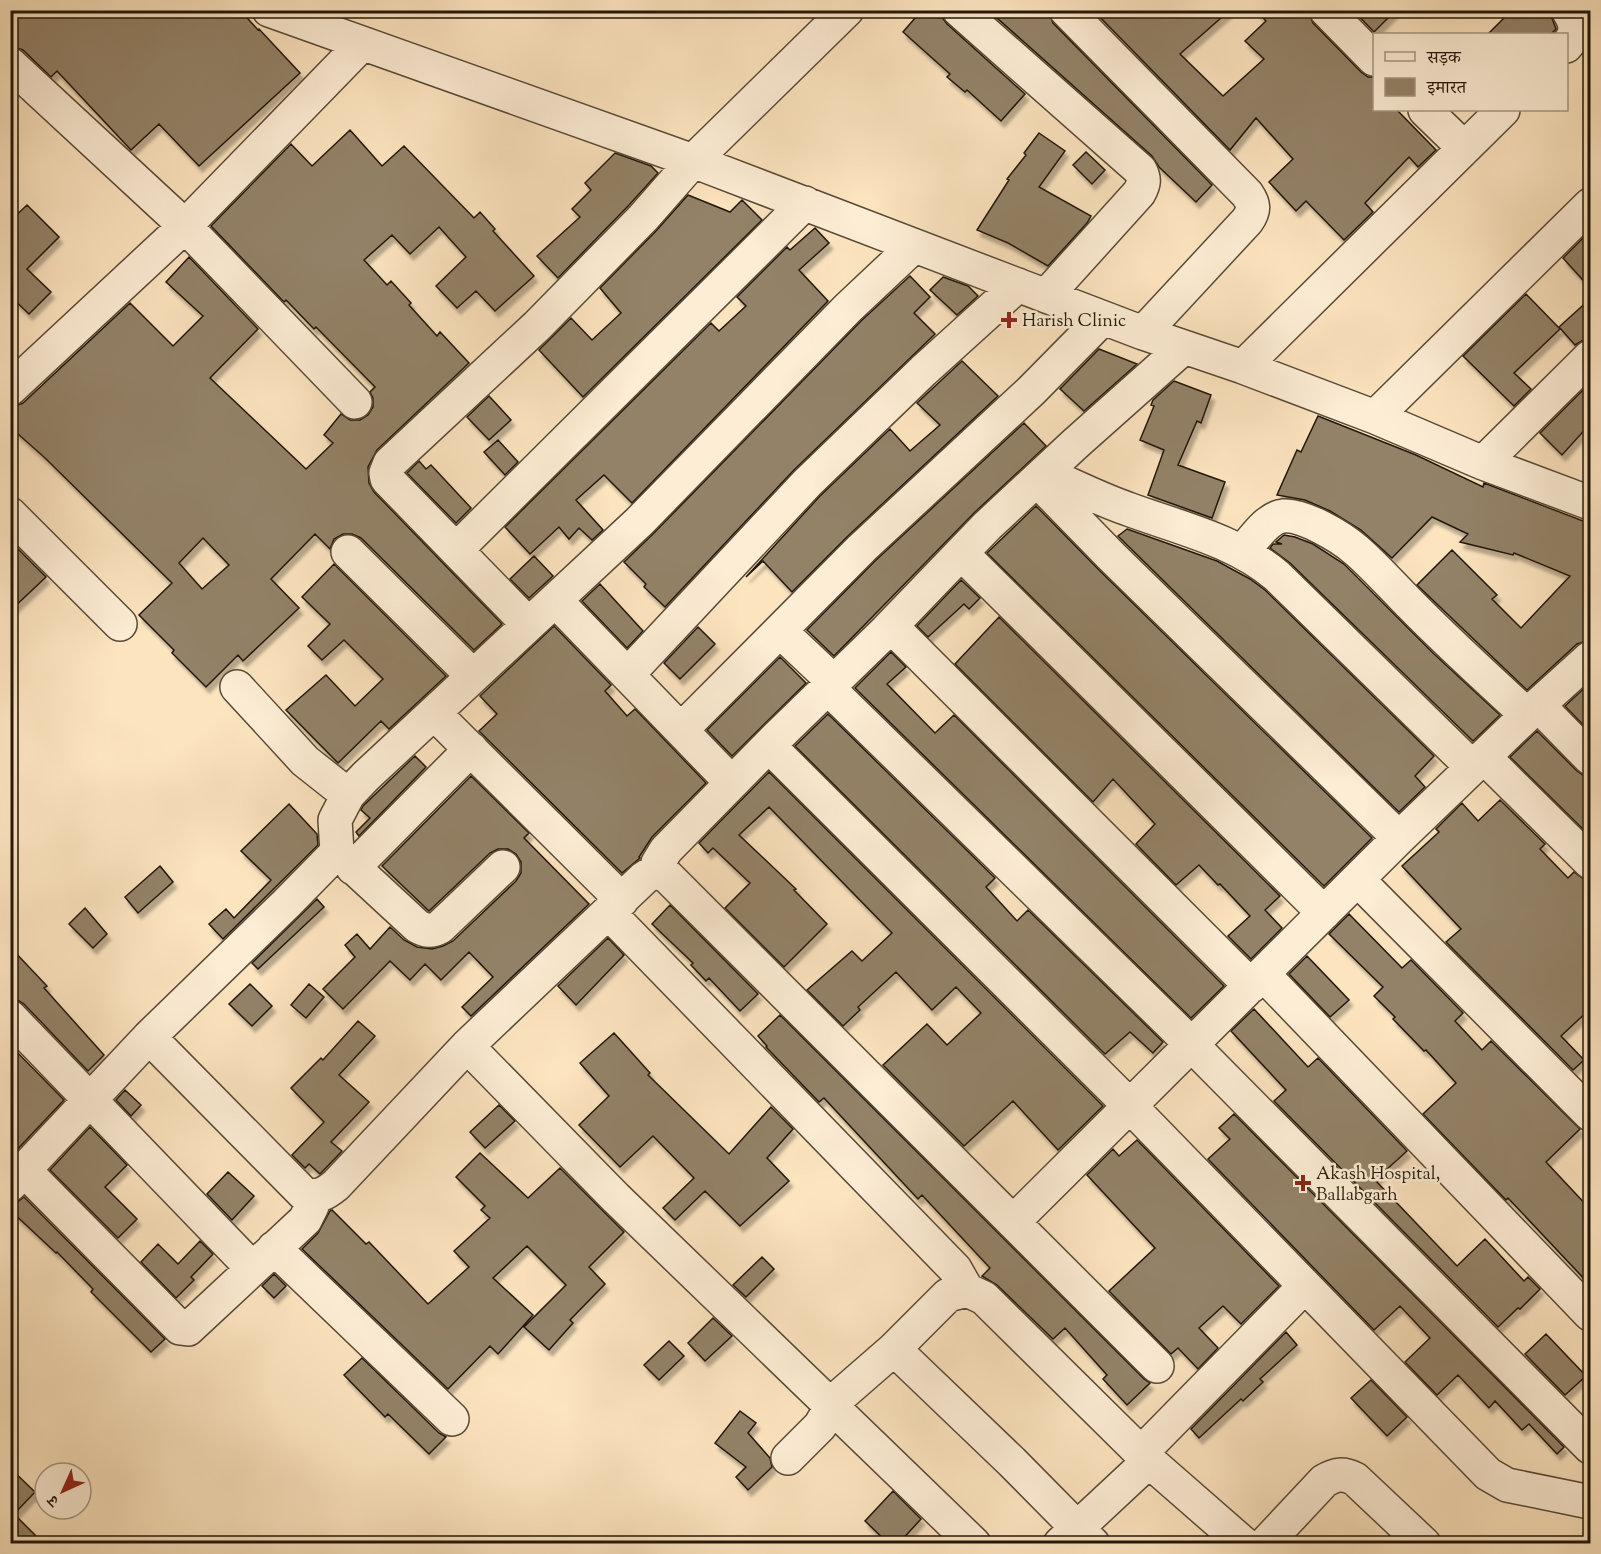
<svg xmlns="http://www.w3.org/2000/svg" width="1601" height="1554" viewBox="0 0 1601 1554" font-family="'Sorts Mill Goudy','Noto Serif Devanagari',serif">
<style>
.building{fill:#938268;stroke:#21170a;stroke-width:1.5;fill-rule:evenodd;filter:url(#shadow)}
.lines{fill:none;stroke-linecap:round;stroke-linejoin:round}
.minor-casing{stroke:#584a37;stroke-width:36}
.minor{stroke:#fdedd5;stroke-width:33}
.poi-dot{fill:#8f2418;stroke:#fdedd5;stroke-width:2}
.labels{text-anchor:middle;stroke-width:5;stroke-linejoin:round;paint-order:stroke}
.poi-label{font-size:18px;fill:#21170a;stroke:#fdedd5;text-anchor:start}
</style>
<defs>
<filter id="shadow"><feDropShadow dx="3.5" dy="6" stdDeviation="1.5" flood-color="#0004"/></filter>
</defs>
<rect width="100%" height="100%" fill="#fce4bf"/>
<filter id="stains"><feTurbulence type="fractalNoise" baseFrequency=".00333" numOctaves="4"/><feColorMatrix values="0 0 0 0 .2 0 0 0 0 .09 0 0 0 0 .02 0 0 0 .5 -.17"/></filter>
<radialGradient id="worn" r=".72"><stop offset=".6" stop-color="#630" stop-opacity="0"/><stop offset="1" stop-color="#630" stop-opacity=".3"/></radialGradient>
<!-- building -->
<path class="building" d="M10,10H240L258,30L259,29L300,73L199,166L159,124L131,150L57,71L51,77L23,50L10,46Z
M922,10H930L939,18L941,16L947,24L1025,94L1001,121L967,90L965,92L947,77L950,74L903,32Z
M988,10H1048L1053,23L1212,185L1196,202L1159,167L1152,156Z
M1093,10H1230L1180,54L1223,96L1264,59L1245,41L1266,21L1256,10H1308L1313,23L1361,72L1368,77H1374V110H1397L1436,150L1418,167L1409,157L1365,203L1373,212L1344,240L1306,201L1296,211L1269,182L1293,159L1256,118L1230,150Z
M1353,10H1396L1374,32Z
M1512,10H1549L1556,29L1551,34H1488Z
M350,130L382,166L404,146L474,218L480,212L495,229L493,231L534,276L495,311L476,291L457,308L436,286L466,257L439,227L410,254L392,235L364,260L387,285L391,281L411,303L409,305L437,336L440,332L469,363L377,450L368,467L369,483L374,492L502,624L474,650L361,538L352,534H343L334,539L330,549L315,534L271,579L299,608L243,661L238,655L206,687L172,653L174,650L139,615L172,583L44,457L10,427V408L23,403L130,303L173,346L203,316L166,282L189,257L258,329L210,378L306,469L333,443L324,435L341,414L350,420H360L368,415L373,407V398L370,392L375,387L316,327L314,329L288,302L286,300L284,302L211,226L291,144L312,166ZM203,538L229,565L202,589L179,563Z
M1039,133L1065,151L1039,187L1091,216L1087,223L1048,266L1008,243L977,230L1009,180L1007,179L1026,155L1024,153Z
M1086,152L1105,170L1092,184L1073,165Z
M615,153L651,166L658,173L629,205L558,278L537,256L580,217L572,209L591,190L585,183Z
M688,195L730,212L742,200L762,220L583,397L539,350L571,318L592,340L621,313L600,288L656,231Z
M27,205L59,237L27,269L51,292L29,314L10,296V221Z
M815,228L829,243L799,270L828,301L632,503L604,475L576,500L603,530L592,540L579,528L569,539L559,527L530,554L505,527L711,323L719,331L746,306L737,297L787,247L790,250Z
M1590,231V288L1563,258Z
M910,276L930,297L914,313L935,334L794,470L665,607L644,587L646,584L624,562L652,535L861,321Z
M943,277L968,286L978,296L957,315L930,290Z
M1526,294L1560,329L1514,373L1531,389L1514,406L1463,356Z
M1590,299V339H1585L1575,345L1559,327Z
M1099,349L1137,364L1084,411L1060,389Z
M962,361L998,396L849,535L792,592L763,561L746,577L820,496L890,429L910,451L940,425L917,403Z
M1174,381L1211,395L1201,423L1197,421L1178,465L1225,482L1212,518L1148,495L1164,450L1140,440L1154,406L1151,405L1153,400Z
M1590,383V424L1562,455L1540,433Z
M489,396L511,420L489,440L467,417Z
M1318,416L1416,455L1483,487L1484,483L1583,521H1590V640L1577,644L1527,690L1417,585L1452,550L1497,595L1492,599L1521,628L1570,576L1514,553L1513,555L1460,542L1468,534L1432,517L1392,558L1361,530L1330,511L1305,500L1277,495L1297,450L1301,452Z
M1024,423L1046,446L974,513L834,656L807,630L875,561Z
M498,440L518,462L505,475L484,452Z
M419,461L426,469L431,465L471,508L456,523L407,473Z
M1036,506L1099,570L1372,838L1324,886L987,553Z
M1127,529L1217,561L1250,579L1265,590L1434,756L1415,776L1425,787L1399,812L1118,536Z
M1284,535L1295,537L1313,544L1344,564L1434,654L1500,715L1473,741L1290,563L1270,548L1273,544H1282L1276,542Z
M10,541L46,577L10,611Z
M534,556L553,576L529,598L510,579Z
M334,564L446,676L389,729L381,721L338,763L286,710L326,675L355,706L383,679L344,640L322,660L308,646L330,624L302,597Z
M961,580L980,598L969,609L964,604L928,637L917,626Z
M600,584L643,631L627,648L582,601Z
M999,617L1280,896L1265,910L1282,928L1251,959L1228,936L1250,916L1220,884L1218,885L1199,865L1176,885L1136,844L1155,824L1113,779L1093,802L955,664Z
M554,626L611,685L605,691L627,716L635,709L706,783L652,837L639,857L640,858L622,873L479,731L497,714L480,696Z
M698,627L715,644L680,679L664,663Z
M891,652L906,667L887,684L935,733L954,715L1224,986L1191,1018L855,688Z
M780,657L806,683L732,756L707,730Z
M1590,683V732L1565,706Z
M828,714L995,878L986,887L1017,921L1028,910L1163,1042L1153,1053L1130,1032L1105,1054L795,746Z
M1537,731L1577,771L1584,776H1590V836L1510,757Z
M415,756L426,767L359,836L356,832L370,818L361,810L363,806Z
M769,772L1103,1106L1058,1150L1013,1101L964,1146L883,1065L927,1024L947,1045L981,1013L956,987L932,1010L896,972L858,1007L860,1010L843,1026L807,990L852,951L862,961L892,933L769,807L739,835L796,889L794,890L827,924L784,967L725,908L750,883L713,848L708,853L699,843Z
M471,776L529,833L524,838L589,904L471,1016L462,1007L493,977L469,952L441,980L425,964L410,980L390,961L343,1009L323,989L355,957L345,945L357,934L370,949L390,927L404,940L417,947L432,949L443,946L453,941L516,881L521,873V862L516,854L508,849H498L490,853L429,911L382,866Z
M1500,800L1545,844L1540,849L1568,878L1574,872L1585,880H1590V1009L1561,1036L1584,1060L1573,1070L1446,942L1461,929L1402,866L1439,832L1436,829L1462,803L1478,821Z
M289,804L317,834L318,845L223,939L209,924L226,909L234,918L271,880L241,851Z
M160,866L173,882L138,913L125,897Z
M317,899L324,907L258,969L252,963Z
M670,905L758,994L740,1011L709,978L706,981L691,965L693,963L652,924Z
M85,908L107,934L93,948L69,924Z
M1349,914L1402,968L1411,960L1463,1013L1455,1021L1482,1050L1491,1041L1580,1129L1546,1162L1590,1209V1285L1508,1198L1506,1200L1423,1114L1456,1083L1426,1050L1424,1051L1393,1019L1395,1017L1374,996L1383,987L1329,934Z
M608,938L624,955L576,1005L558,986Z
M10,947L47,986L44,988L104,1055L88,1071L24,1004L16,999H10Z
M1307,956L1349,1000L1330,1017L1289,974Z
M250,984L272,1006L252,1026L229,1004Z
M309,984L324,997L306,1018L291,1005Z
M1254,1009L1308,1067L1318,1058L1407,1151L1375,1180L1457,1266L1485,1239L1524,1281L1528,1277L1540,1289L1520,1309L1518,1308L1498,1327L1274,1101L1286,1090L1231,1031Z
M780,1015L1144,1379L1150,1383L1127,1405L1103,1379L1107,1375L1065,1328L1053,1339L997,1285L982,1276L990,1268L922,1195L918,1199L824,1098L819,1102L766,1047L767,1046L758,1036Z
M358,1021L375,1036L339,1075L369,1102L331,1142L342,1151L320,1174L309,1164L305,1168L292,1155L324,1122L291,1088L321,1058L323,1060Z
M614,1033L650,1073L648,1075L729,1154L771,1107L793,1129L767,1158L789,1181L740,1226L705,1191L675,1220L663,1208L694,1178L653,1136L620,1167L579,1125L609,1096L580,1063Z
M10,1045L64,1100L10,1157Z
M125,1090L141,1105L131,1116L116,1100Z
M499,1105L515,1121L485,1148L470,1132Z
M1234,1114L1564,1447L1557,1454L1529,1424L1522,1430L1495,1401L1489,1408L1458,1375L1437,1395L1405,1362L1430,1338L1400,1306L1374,1330L1208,1159L1230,1139L1219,1128Z
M90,1127L127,1165L105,1187L137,1219L118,1238L50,1170Z
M1137,1140L1279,1286L1241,1324L1223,1306L1199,1328L1218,1348L1198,1369L1178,1348L1171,1354L1109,1291L1155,1248L1087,1175L1113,1149L1119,1156Z
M480,1153L528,1198L560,1168L624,1232L589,1267L605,1284L570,1320L573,1323L549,1350L524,1327L566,1285L527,1246L493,1278L533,1315L498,1354L490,1346L448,1389L302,1249L318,1233L330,1211L332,1210L366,1244L369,1242L428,1304L469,1267L454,1251L490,1218L481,1210L485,1206L456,1177Z
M228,1172L254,1196L232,1220L207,1194Z
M24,1197L165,1339L151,1352L91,1292L93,1289L57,1252L56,1253L10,1210L11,1203H16Z
M200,1241L213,1254L191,1277L194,1280L176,1298L141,1262L158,1244L178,1264Z
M762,1257L774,1269L746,1297L733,1285Z
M274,1274L286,1286L274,1298L262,1286Z
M713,1318L732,1336L705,1361L688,1343Z
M1286,1332L1297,1345L1260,1379L1263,1382L1243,1401L1241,1399L1199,1438L1191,1429Z
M1546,1334L1586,1376L1565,1395L1525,1354Z
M669,1341L684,1356L659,1380L644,1365Z
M362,1358L439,1433L446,1437L429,1454L388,1414L385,1417L344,1375Z
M1371,1380L1407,1417L1387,1436L1351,1398Z
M740,1411L756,1423L748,1433L770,1458L772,1467L748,1490L736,1477L746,1467L715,1443Z
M10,1468L35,1492L14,1514L44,1544H10Z
M893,1491L921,1519L898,1544H889L865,1521Z"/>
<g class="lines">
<!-- minor casing -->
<g class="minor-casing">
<path id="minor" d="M269,10L693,161L1143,333L1243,367L1375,417L1483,463L1590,503
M959,10L1140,170C1145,179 1144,184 1139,193L1046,296
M1066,10L1247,194C1254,204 1255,210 1247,221L1143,333
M1326,10L1374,59
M1566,46C1578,34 1577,24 1568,10
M10,64L185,226L10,389
M1425,110L1464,148
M1243,367L1503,110
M355,402L185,226L362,44
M1375,417L1590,205
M1483,463L1590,357
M1044,473C1072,485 1099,499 1128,509C1179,528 1235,540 1277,576L1472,767
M1037,480L1112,557L1399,838
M10,514L120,624
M456,550L805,203
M1243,551C1253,540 1267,518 1283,516C1303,514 1341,537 1356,550C1379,570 1399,594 1421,615C1455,649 1491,682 1527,715
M348,552L473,676
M961,553L1324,913
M555,600L732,783
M528,624L387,479L386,473L390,463L537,326L643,218L693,161L847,10
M891,626L1251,986
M780,631L834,682
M628,674L807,483L923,371L1018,285
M237,687L305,761L348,795
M828,688L1172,1025L1590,1447
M1538,705L1590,758
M434,713L622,900
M681,730L862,548L1031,391L1103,318
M769,746L1130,1106L1488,1474L1507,1485L1590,1502
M1484,757L1590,862
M337,852L417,926C426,931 431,932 440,927L503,867
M353,868L471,749
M657,872L658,863L666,850L776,738L886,631L987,526L1075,444L1184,347
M1358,880L1590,1114
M609,913L955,1269L967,1290
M1263,974L1590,1314
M10,1017L252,1268
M149,1037L304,1194C318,1198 325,1194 336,1185L467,1046L644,878C653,871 658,871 668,877L1157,1366
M467,1046L616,1198L974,1544
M25,1171L180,1328L188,1329L305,1220L312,1206L313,1197
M10,1185L149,1037L286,904L337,852L335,820L348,795L366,776L639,522L848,308L914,246
M1013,1222L1399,838L1527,715L1590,658
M274,1248L452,1419
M894,1349L1012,1462L1093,1544
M1141,1453L1305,1286
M788,1458L820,1426L831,1407L840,1396L894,1349L948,1295L967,1290L984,1298L1149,1461L1244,1544
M1060,1544L1149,1461
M1265,1544L1324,1481C1336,1474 1343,1473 1355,1479L1424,1544"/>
</g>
<!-- minor -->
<use href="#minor" class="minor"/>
</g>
<!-- markers -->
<g class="poi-dot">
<path d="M1006 311h6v6h6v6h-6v6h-6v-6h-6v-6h6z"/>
<path d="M1300 1174h6v6h6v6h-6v6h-6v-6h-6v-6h6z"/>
</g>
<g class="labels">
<!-- poi labels -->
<g class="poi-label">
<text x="1022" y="326">Harish Clinic</text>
<text x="1316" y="1179">Akash Hospital,<tspan x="1316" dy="21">Ballabgarh</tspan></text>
</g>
</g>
<!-- margin -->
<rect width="1601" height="1554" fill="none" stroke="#fce4bf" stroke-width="36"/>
<rect x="12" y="12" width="1577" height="1530" fill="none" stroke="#21170a" stroke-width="3"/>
<rect x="18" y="18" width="1565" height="1518" fill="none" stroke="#21170a" stroke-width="1.5"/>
<!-- legend -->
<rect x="1373" y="33" width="195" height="78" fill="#fdedd5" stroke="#a59784" stroke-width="1.5"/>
<rect x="1385" y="52" width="30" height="9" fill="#fdedd5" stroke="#a59784" stroke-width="1.5"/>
<text x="1427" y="63" font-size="18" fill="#21170a">सड़क</text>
<rect x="1385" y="78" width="30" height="18" fill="#938268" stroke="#a59784" stroke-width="1.5"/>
<text x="1427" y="93" font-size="18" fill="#21170a">इमारत</text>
<!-- north arrow -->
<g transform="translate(63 1491) rotate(225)"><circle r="28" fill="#fdedd5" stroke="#a59784" stroke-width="1.5"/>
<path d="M0-4.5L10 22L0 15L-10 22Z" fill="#8f2418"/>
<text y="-9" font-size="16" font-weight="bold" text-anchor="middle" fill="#21170a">उ</text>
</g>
<rect width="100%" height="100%" filter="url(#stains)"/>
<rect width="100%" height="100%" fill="url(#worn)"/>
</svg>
